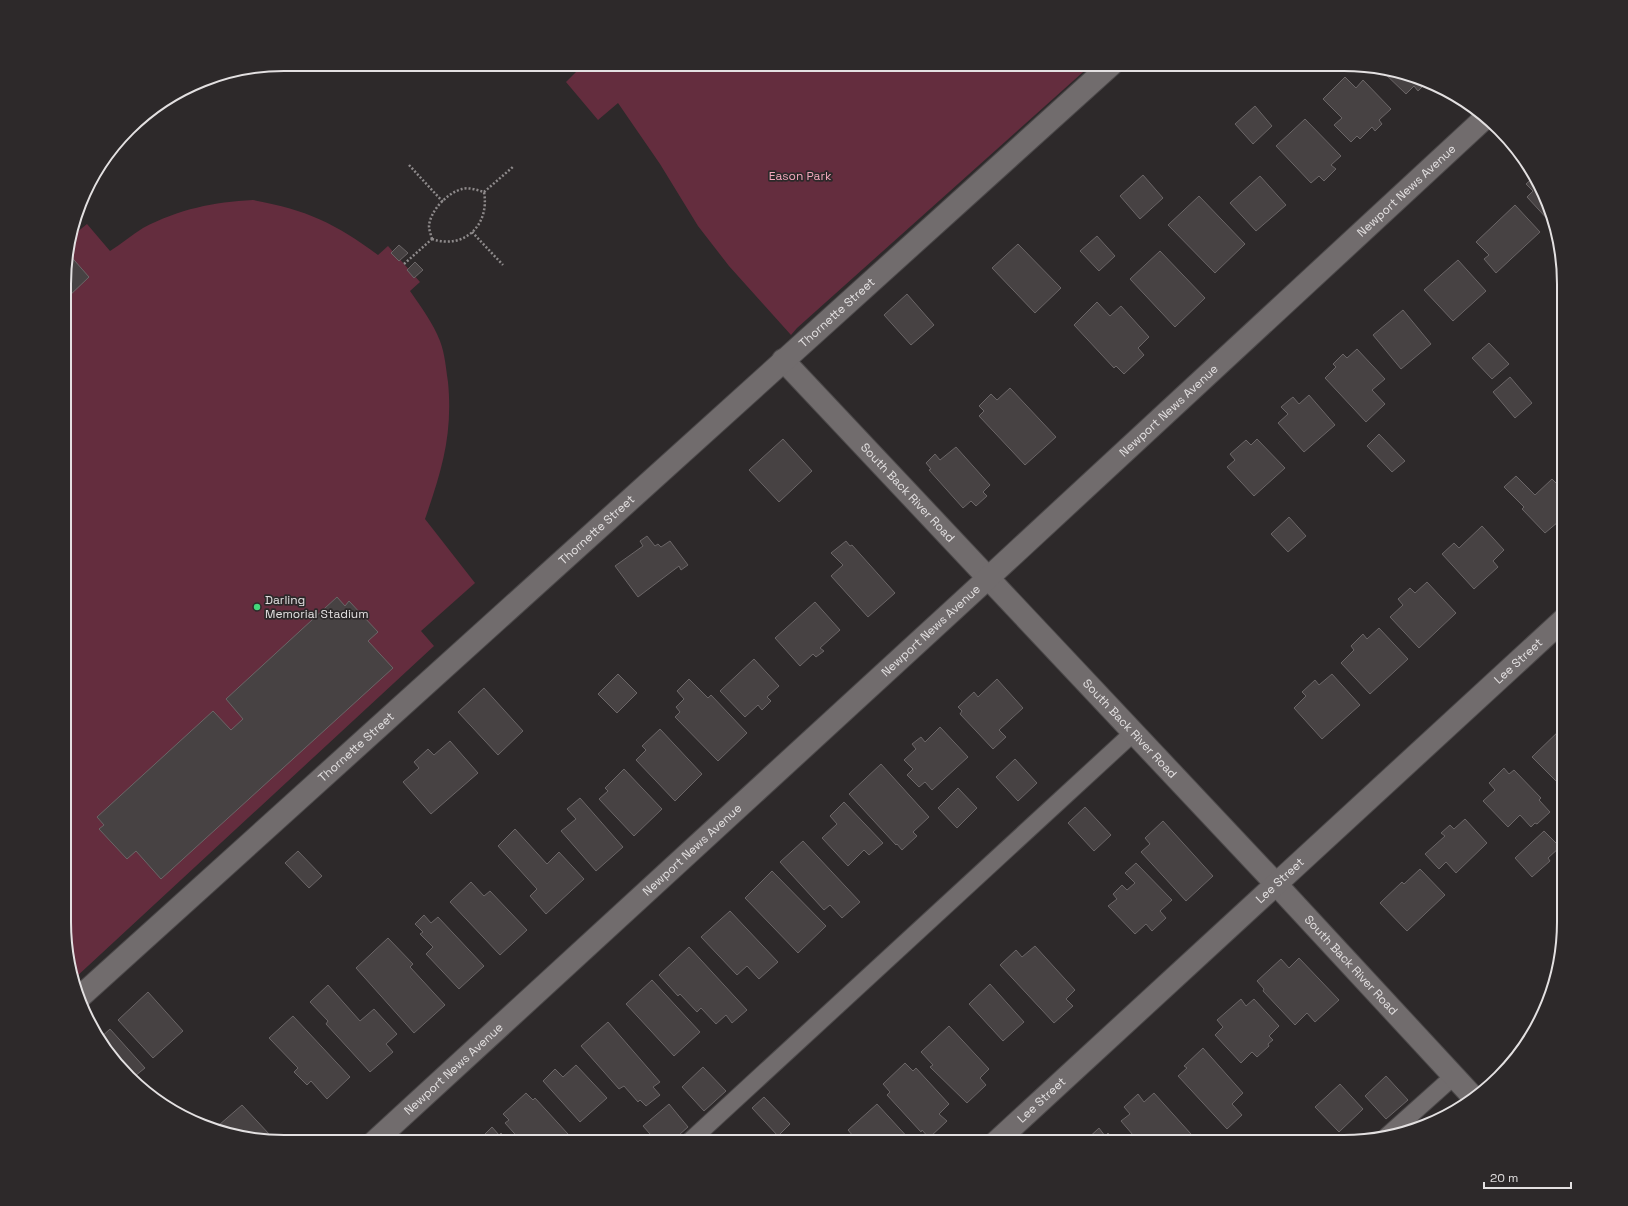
<svg xmlns="http://www.w3.org/2000/svg" width="1628" height="1206" viewBox="0 0 1628 1206" font-family="'Space Grotesk',sans-serif">
<style>
.green{fill:#642d3e}
.building{fill:#474243;stroke:#6b6667}
.lines{fill:none;stroke-linecap:round;stroke-linejoin:round}
.lane-casing{stroke:#4b4849;stroke-width:19}
.street-casing{stroke:#4b4849;stroke-width:24}
.secondary-casing{stroke:#4b4849;stroke-width:24}
.path{stroke:#8e8a8b;stroke-width:2.5;stroke-dasharray:2 2;stroke-linecap:butt}
.lane{stroke:#716c6d;stroke-width:17}
.street{stroke:#716c6d;stroke-width:22}
.secondary{stroke:#716c6d;stroke-width:22}
.poi-dot{fill:#44d77b;stroke:#2d292a;stroke-width:1.5}
.labels{text-anchor:middle;stroke-width:3.5;stroke-linejoin:round;paint-order:stroke}
.park-label{font-size:12px;fill:#f3a9bd;stroke:#2d292a}
.street-label{font-size:12px;fill:#e3e0e1;stroke:#2d292a}
.poi-label{font-size:12px;fill:#e3e0e1;stroke:#2d292a;text-anchor:start}
.rim{fill:none;stroke:#e3e0e1;stroke-width:2}
</style>
<rect width="100%" height="100%" fill="#2d292a"/>
<!-- green -->
<path class="green" d="M584,64H1092L797,328L791,335L729,266L698,226L660,164L618,103L598,120L566,82Z
M253,200C307,210 335,223 378,255L388,246L420,282L410,291C421,307 433,323 440,341C445,354 446,369 448,382C453,434 442,470 425,519L475,583L421,631L434,646L75,978L66,951V255L71,237L87,224L110,251C121,244 132,235 143,228C179,209 214,202 253,200Z"/>
<!-- building -->
<path class="building" d="M1381,70L1428,81L1418,91L1414,86L1406,94Z
M1345,77L1356,88L1363,80L1391,109L1379,120L1382,124L1375,131L1372,127L1360,139L1357,136L1351,142L1334,125L1342,118L1323,99Z
M1255,106L1272,126L1253,144L1235,124Z
M1305,119L1341,156L1331,165L1336,169L1324,181L1319,176L1311,183L1276,146Z
M1143,175L1163,198L1140,219L1120,196Z
M1260,176L1286,205L1256,231L1230,203Z
M1535,176L1541,186L1551,223L1527,197L1533,191L1526,184Z
M1199,196L1245,244L1215,273L1168,225Z
M1515,205L1540,232L1496,273L1484,259L1489,255L1476,242Z
M1097,236L1115,256L1099,271L1080,251Z
M1018,244L1061,288L1035,313L992,268Z
M399,245L408,253L399,261L391,253Z
M1160,251L1205,298L1175,327L1130,279Z
M67,252L89,277L66,299V255Z
M1458,260L1486,291L1453,321L1424,290Z
M415,262L423,270L414,278L407,270Z
M907,294L934,325L911,345L884,315Z
M1097,302L1110,316L1121,306L1149,337L1138,348L1144,355L1124,374L1116,366L1114,368L1074,325Z
M1403,310L1431,344L1401,369L1373,335Z
M1489,343L1509,364L1492,379L1472,358Z
M1357,349L1385,379L1372,390L1385,404L1366,422L1325,378L1336,367L1333,364L1343,354L1347,358Z
M1510,377L1532,403L1515,418L1493,392Z
M1010,388L1056,437L1025,465L979,416L984,411L979,406L991,394L997,400Z
M1309,395L1335,425L1304,452L1278,423L1288,414L1281,407L1288,401L1293,397L1299,404Z
M1379,434L1405,461L1392,472L1367,446Z
M783,439L812,471L779,502L749,470Z
M1257,439L1285,468L1254,496L1227,467L1235,460L1230,454L1246,440L1251,445Z
M956,447L990,485L983,492L987,496L976,506L971,501L963,508L929,470L931,469L926,463L935,454L940,460Z
M1516,476L1535,495L1552,479L1564,491V522L1561,525L1558,522L1545,533L1522,509L1524,507L1504,487Z
M1289,517L1306,536L1288,552L1271,534Z
M1482,526L1504,550L1493,561L1498,567L1474,589L1442,554L1454,543L1459,548Z
M647,536L655,546L658,544L661,547L670,541L688,565L681,570L679,566L638,597L615,566L643,546L640,541Z
M846,541L850,546L852,545L895,593L868,617L831,576L843,565L831,553Z
M1427,582L1456,613L1419,648L1390,617L1403,605L1398,599L1410,588L1415,593Z
M337,597L345,606L349,601L378,632L368,641L393,668L161,879L136,851L127,859L99,829L104,825L97,817L213,711L231,730L243,719L226,699Z
M815,602L840,630L820,648L824,651L816,657L813,654L800,666L775,638Z
M1379,628L1408,659L1370,694L1341,663L1354,650L1351,646L1363,634L1367,639Z
M754,659L779,686L767,697L771,701L762,710L758,705L745,717L720,691Z
M618,674L637,693L617,713L598,694Z
M1332,674L1360,705L1322,739L1294,708L1306,696L1302,692L1315,680L1319,685Z
M689,679L708,698L711,695L747,733L718,761L675,717L680,712L676,707L684,699L677,691Z
M997,679L1023,708L999,730L1006,737L993,749L960,714L962,711L958,707L974,692L978,697Z
M484,688L523,731L498,755L458,712Z
M940,727L968,757L932,790L925,782L919,787L907,775L913,769L904,760L916,749L912,744L921,737L925,742Z
M1563,727L1564,775L1557,782L1532,757Z
M660,729L702,774L675,801L636,760L646,750L642,746Z
M450,741L478,773L431,814L403,782L419,768L414,762L428,749L434,755Z
M1015,759L1037,783L1018,801L996,777Z
M881,764L929,817L913,832L917,836L902,850L897,844L896,845L849,794Z
M1504,768L1509,774L1514,770L1541,798L1539,800L1550,812L1537,824L1535,823L1531,827L1520,815L1508,827L1483,801L1495,790L1489,783Z
M624,769L662,809L634,836L599,799L608,791L605,788Z
M958,788L977,808L957,828L938,808Z
M580,798L623,847L596,871L561,831L576,819L567,809Z
M844,802L883,843L869,855L864,850L848,866L822,838L837,824L830,816Z
M1085,807L1111,835L1094,851L1068,823Z
M1465,819L1487,843L1456,873L1446,862L1439,869L1425,854L1445,836L1441,833L1450,825L1454,829Z
M1163,821L1213,876L1186,901L1141,852L1150,844L1145,838Z
M515,829L547,864L559,852L584,879L546,914L530,896L537,889L498,846Z
M1544,831L1560,847L1548,858L1550,861L1532,877L1515,858Z
M803,841L860,902L842,918L830,905L824,910L780,862Z
M298,851L322,876L309,888L285,863Z
M1136,863L1172,900L1160,911L1166,918L1152,931L1146,924L1135,934L1108,906L1117,899L1113,894L1122,885L1127,890L1135,883L1125,873Z
M1420,869L1445,895L1407,931L1380,903L1402,882L1404,884Z
M772,871L826,926L798,953L745,898Z
M471,882L484,896L490,891L527,930L500,955L450,902Z
M730,911L778,962L759,979L747,966L737,975L701,937Z
M424,915L431,923L438,917L484,966L459,989L426,954L433,947L420,934L423,932L415,924Z
M388,938L413,964L410,967L445,1005L414,1033L356,968Z
M1035,946L1075,990L1066,999L1073,1006L1054,1023L1000,965L1016,950L1022,957Z
M689,947L747,1010L732,1023L726,1015L716,1024L701,1008L697,1012L680,994L678,996L659,975Z
M1299,958L1339,1000L1315,1022L1307,1013L1295,1025L1263,991L1264,989L1257,981L1281,959L1289,968Z
M652,980L700,1032L674,1056L626,1004Z
M990,984L1024,1022L1003,1041L969,1004Z
M328,985L360,1021L374,1009L397,1034L386,1044L393,1052L370,1072L326,1024L328,1021L310,1002Z
M148,992L183,1031L153,1058L118,1020Z
M1241,999L1246,1006L1254,999L1279,1026L1269,1036L1273,1040L1268,1044L1269,1046L1257,1057L1252,1052L1241,1063L1215,1035L1223,1027L1217,1020Z
M293,1016L350,1077L327,1099L311,1081L307,1085L294,1072L298,1068L269,1038Z
M608,1022L660,1082L653,1087L660,1095L646,1106L640,1100L638,1102L624,1086L619,1089L581,1046Z
M949,1026L989,1069L980,1078L986,1085L967,1103L930,1067L933,1065L921,1052Z
M110,1029L145,1068L135,1076L140,1081L138,1083L99,1039Z
M1203,1048L1243,1093L1232,1104L1242,1115L1227,1129L1178,1076L1187,1068L1184,1066Z
M905,1063L913,1071L916,1068L949,1104L939,1114L947,1121L929,1138L922,1130L921,1132L887,1095L890,1092L883,1084Z
M576,1065L607,1098L580,1122L543,1081L555,1069L563,1077Z
M703,1067L726,1091L704,1111L682,1087Z
M1386,1076L1408,1100L1386,1119L1365,1096Z
M1340,1084L1363,1109L1339,1132L1315,1107Z
M526,1093L533,1100L535,1098L568,1134L560,1142H522L505,1123L509,1120L503,1114Z
M1154,1093L1191,1134L1189,1135L1195,1142H1139L1121,1121L1130,1114L1124,1107L1138,1094L1144,1102Z
M764,1097L790,1124L778,1136L752,1108Z
M669,1104L688,1127L671,1142H657L643,1126Z
M877,1104L911,1141L858,1142L848,1130Z
M242,1105L270,1135L264,1140L224,1131L219,1125Z
M492,1127L499,1135L501,1133L510,1142H477Z
M1099,1128L1105,1136L1108,1133L1116,1142H1084Z
M829,1134L837,1142H821Z"/>
<g class="lines">
<!-- lane casing -->
<g class="lane-casing">
<path id="lane" d="M1387,1136L1454,1076
M689,1142L1133,733"/>
</g>
<!-- street casing -->
<g class="street-casing">
<g id="street">
<path id="s1" d="M783,360L1276,884L1475,1099"/>
<path id="s2" d="M81,996L1112,64"/>
<path id="s3" d="M996,1142L1564,619"/>
</g>
</g>
<!-- secondary casing -->
<g class="secondary-casing">
<g id="secondary">
<path id="s4" d="M374,1142L987,579L1486,117"/>
</g>
</g>
<!-- path -->
<path class="path" d="M409,165L443,202
M484,192L514,166
M472,232L503,265
M432,239C464,250 490,225 484,192
M432,239C431,235 429,230 429,226C430,211 447,193 462,189C469,187 477,190 484,192
M404,264L432,239"/>
<!-- lane -->
<use href="#lane" class="lane"/>
<!-- street -->
<use href="#street" class="street"/>
<!-- secondary -->
<use href="#secondary" class="secondary"/>
</g>
<!-- markers -->
<circle class="poi-dot" cx="257" cy="607" r="4"/>
<g class="labels">
<!-- park labels -->
<g class="park-label">
<text x="800" y="180">Eason Park</text>
</g>
<!-- street labels -->
<g class="street-label">
<text dy="4" stroke="none"><textPath href="#s4" startOffset="1404">Newport News Avenue</textPath></text>
<text dy="4" stroke="none"><textPath href="#s2" startOffset="1019">Thornette Street</textPath></text>
<text dy="4" stroke="none"><textPath href="#s4" startOffset="1080">Newport News Avenue</textPath></text>
<text dy="4" stroke="none"><textPath href="#s1" startOffset="182">South Back River Road</textPath></text>
<text dy="4" stroke="none"><textPath href="#s2" startOffset="695">Thornette Street</textPath></text>
<text dy="4" stroke="none"><textPath href="#s4" startOffset="756">Newport News Avenue</textPath></text>
<text dy="4" stroke="none"><textPath href="#s3" startOffset="710">Lee Street</textPath></text>
<text dy="4" stroke="none"><textPath href="#s1" startOffset="506">South Back River Road</textPath></text>
<text dy="4" stroke="none"><textPath href="#s2" startOffset="371">Thornette Street</textPath></text>
<text dy="4" stroke="none"><textPath href="#s4" startOffset="432">Newport News Avenue</textPath></text>
<text dy="4" stroke="none"><textPath href="#s3" startOffset="386">Lee Street</textPath></text>
<text dy="4" stroke="none"><textPath href="#s1" startOffset="830">South Back River Road</textPath></text>
<text dy="4" stroke="none"><textPath href="#s4" startOffset="108">Newport News Avenue</textPath></text>
<text dy="4" stroke="none"><textPath href="#s3" startOffset="62">Lee Street</textPath></text>
</g>
<!-- poi labels -->
<g class="poi-label">
<text x="265" y="604">Darling<tspan x="265" dy="14">Memorial Stadium</tspan></text>
</g>
</g>
<!-- crop -->
<path d="M0 0H1628V1206H0ZM284 71H1344A213 213 0 0 1 1557 284V922A213 213 0 0 1 1344 1135H284A213 213 0 0 1 71 922V284A213 213 0 0 1 284 71Z" fill="#2d292a" fill-rule="evenodd"/>
<path class="rim" d="M284 71H1344A213 213 0 0 1 1557 284V922A213 213 0 0 1 1344 1135H284A213 213 0 0 1 71 922V284A213 213 0 0 1 284 71Z"/>
<!-- scale -->
<path d="M1484 1182v6h87v-6" fill="none" stroke="#e3e0e1" stroke-width="2"/>
<text x="1490" y="1182" font-size="12" fill="#e3e0e1" stroke="#2d292a" stroke-width="3" paint-order="stroke">20 m</text>
</svg>
